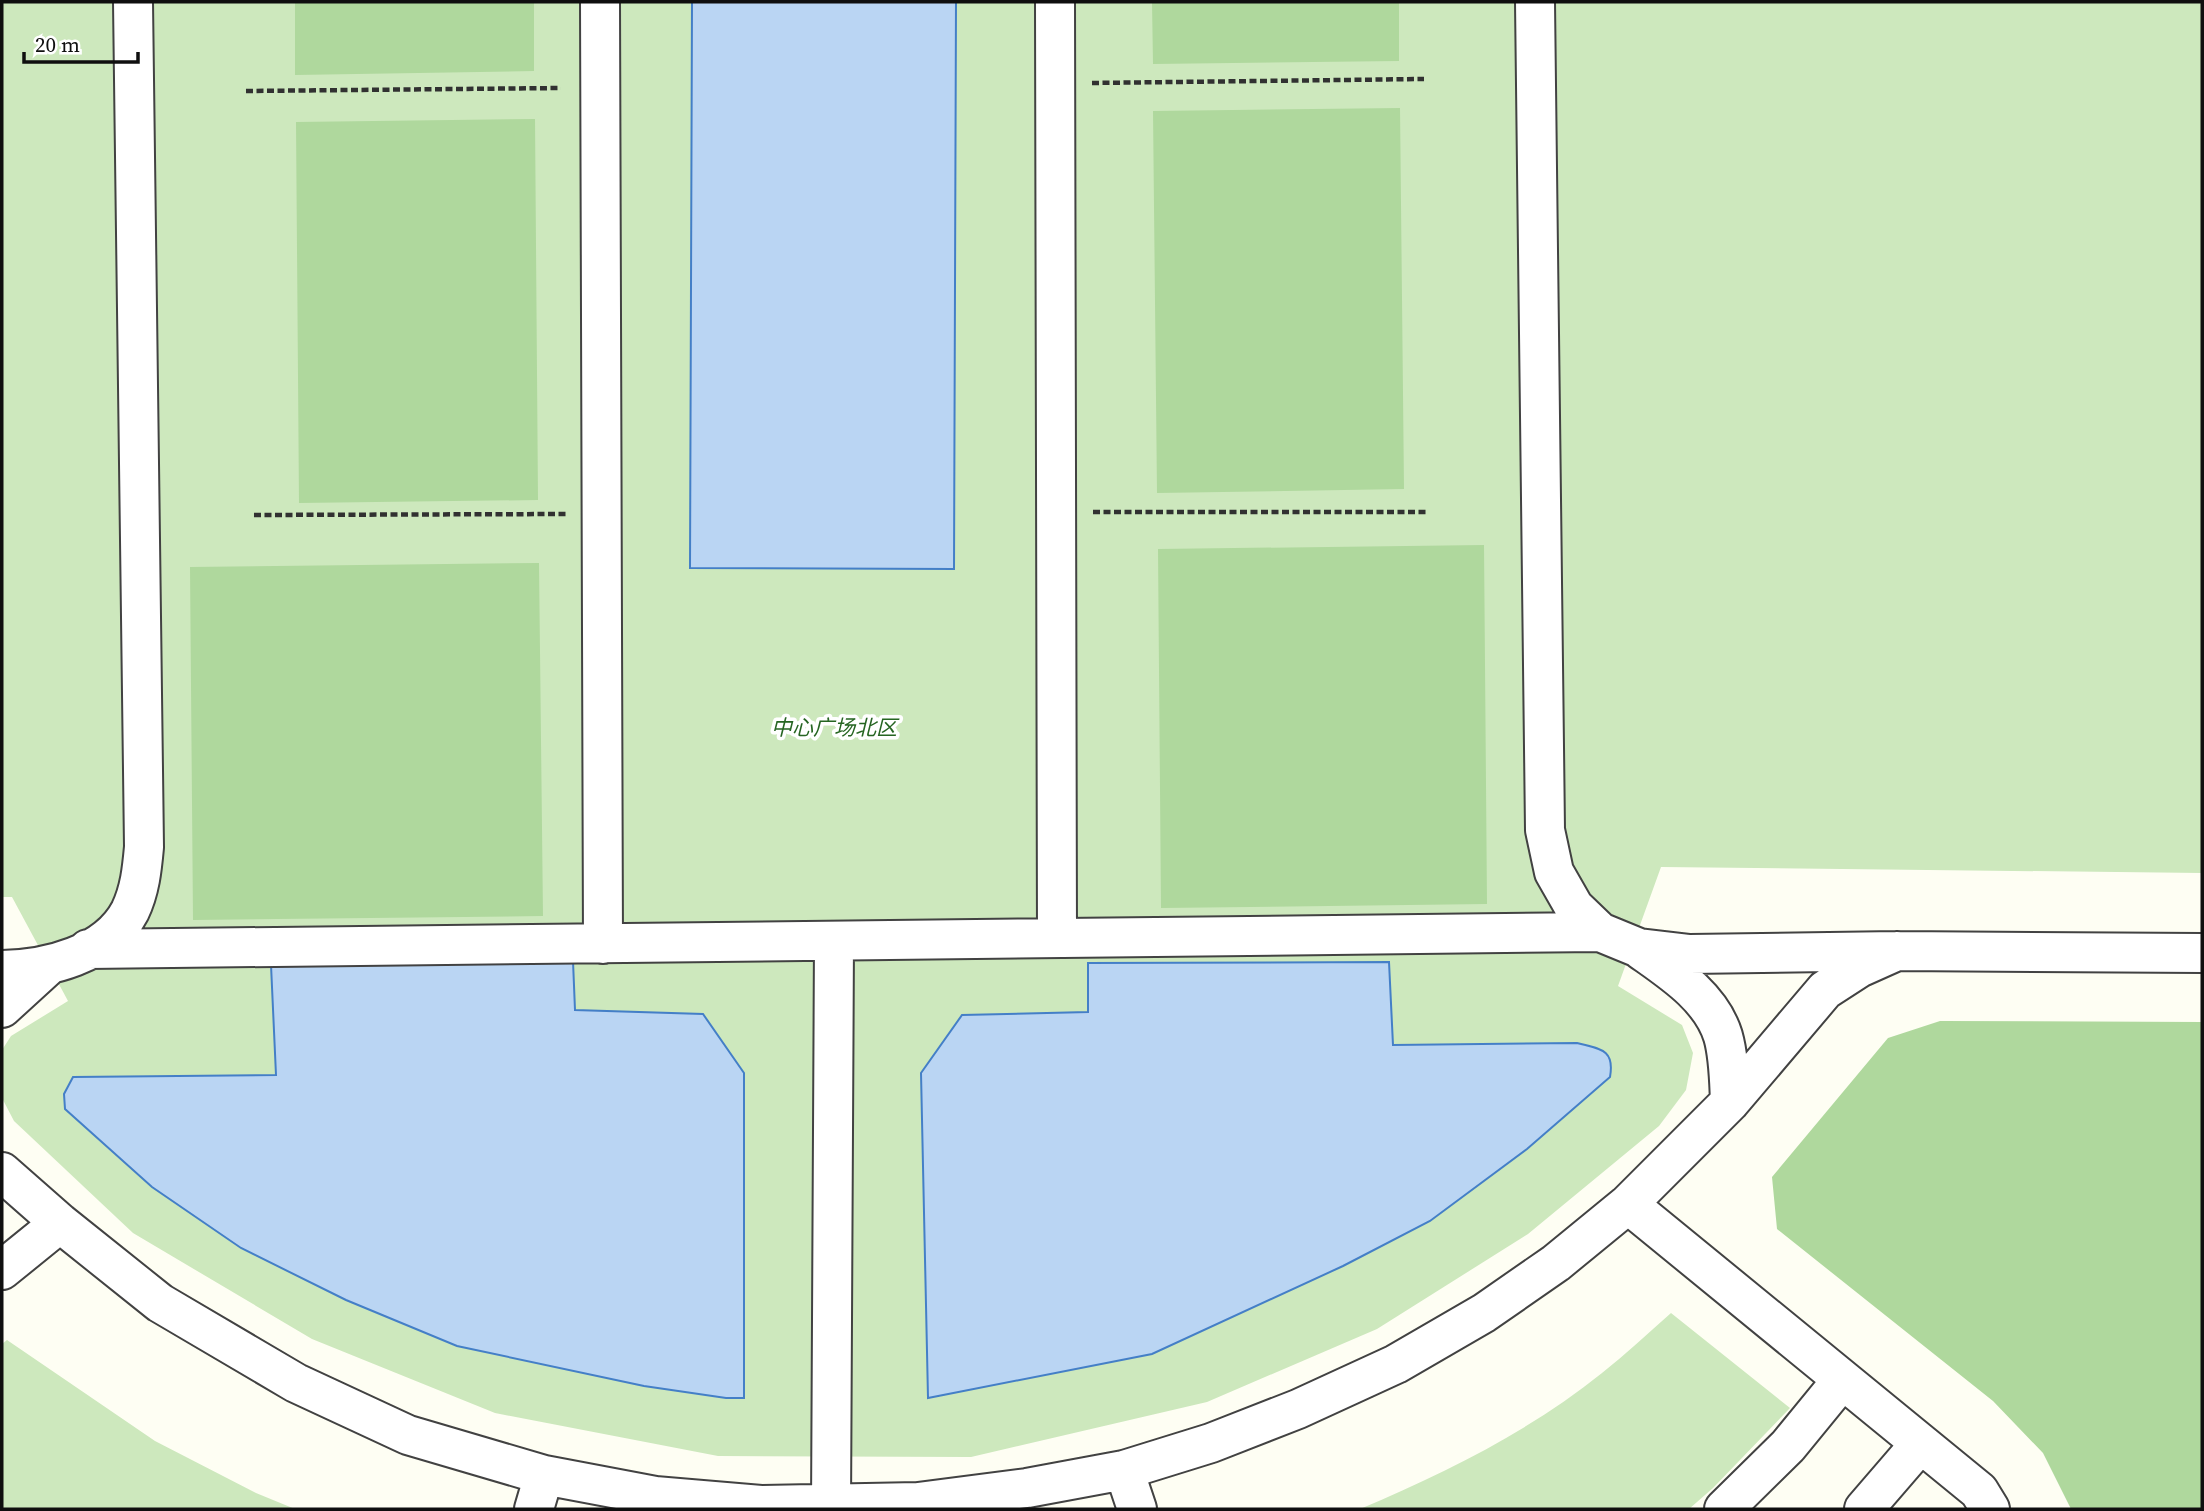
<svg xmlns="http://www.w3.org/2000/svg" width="2204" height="1511" viewBox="0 0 2204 1511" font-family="'Source Serif 4','Noto Sans SC',serif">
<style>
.green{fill:#cde8bd}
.forest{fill:#afd89d}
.water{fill:#bad5f3;stroke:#447fc7;stroke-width:2}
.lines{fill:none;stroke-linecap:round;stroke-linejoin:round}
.minor-casing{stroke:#424242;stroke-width:42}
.path{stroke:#313131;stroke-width:4.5;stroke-dasharray:7 3.5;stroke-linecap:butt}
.minor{stroke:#fff;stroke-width:38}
.labels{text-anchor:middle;stroke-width:7;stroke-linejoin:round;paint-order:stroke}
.park-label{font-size:21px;font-style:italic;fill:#266522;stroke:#fff}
</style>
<rect width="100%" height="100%" fill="#fefef3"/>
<!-- green -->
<path class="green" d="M2,2H2202V873L1661,867L1618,986L1682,1025L1693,1053L1686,1090L1659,1126L1528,1234L1377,1329L1207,1402L971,1457L718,1456L495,1413L312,1339L133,1233L14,1121L2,1098V1050L11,1036L68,1001L12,897H2Z
M1671,1313L1790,1408L1713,1488L1689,1509H1360C1445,1473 1530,1431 1602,1373C1626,1354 1648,1333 1671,1313Z
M7,1340L155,1441L256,1493L295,1509H2V1344Z"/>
<!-- forest -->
<path class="forest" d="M295,2H534V71L295,75Z
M1152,2H1399V61L1153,64Z
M1400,108L1404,489L1157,493L1153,111Z
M535,119L538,500L299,503L296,122Z
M1484,545L1487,904L1161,908L1158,549Z
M539,563L543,916L193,920L190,567Z
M1940,1021L2202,1022V1509H2071L2043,1453L1993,1401L1777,1229L1772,1177L1888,1038Z"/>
<!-- water -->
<path class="water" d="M692,2H956L954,569L690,568Z
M573,961L575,1010L703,1014L744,1073V1398H726L644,1386L457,1346L346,1300L241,1248L152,1187L65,1109L64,1094L73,1077L276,1075L271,965Z
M1389,962L1393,1045L1577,1043C1600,1049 1615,1049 1610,1077L1527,1149L1430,1221L1343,1266L1152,1354L928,1398L921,1073L962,1015L1088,1012V963Z"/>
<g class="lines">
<!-- minor casing -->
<g class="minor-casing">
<path id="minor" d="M600,2L603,944
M1055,2L1057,938
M1535,2L1545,830L1554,872L1574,907L1600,932L1639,948L1690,954L1897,951L2202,953
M88,949L1600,932
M1641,950C1672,972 1711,997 1723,1036C1729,1057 1729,1080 1730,1102
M2,970C47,969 107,955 130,911C140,890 142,869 144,847L133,2
M2,1008L48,966
M2,1172L60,1223L160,1303L296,1383L408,1435L544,1475L655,1496L761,1505L918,1502L1027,1488L1124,1470L1211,1443L1298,1409L1396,1364L1484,1313L1556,1263L1628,1204L1730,1102L1825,990L1859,968L1897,951
M1628,1204L1979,1491L1990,1509
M2,1270L60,1223
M1124,1470L1137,1509
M534,1509L544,1475
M831,1509L834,941
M1724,1509L1788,1446L1842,1380
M1864,1509L1920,1444"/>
</g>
<!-- path -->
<path class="path" d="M1092,83L1424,79
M246,91L561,88
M1093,512H1428
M254,515L566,514"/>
<!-- minor -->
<use href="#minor" class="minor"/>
</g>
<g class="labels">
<!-- park labels -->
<g class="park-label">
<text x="834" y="735">中心广场北区</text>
</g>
</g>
<!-- border -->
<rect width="2204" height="1511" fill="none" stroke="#0f0f0f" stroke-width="7"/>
<!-- scale -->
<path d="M24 52v10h114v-10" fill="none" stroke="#0f0f0f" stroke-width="3.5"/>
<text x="35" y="52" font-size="21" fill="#0f0f0f" stroke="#ffffff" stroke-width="5" paint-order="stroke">20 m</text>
</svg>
